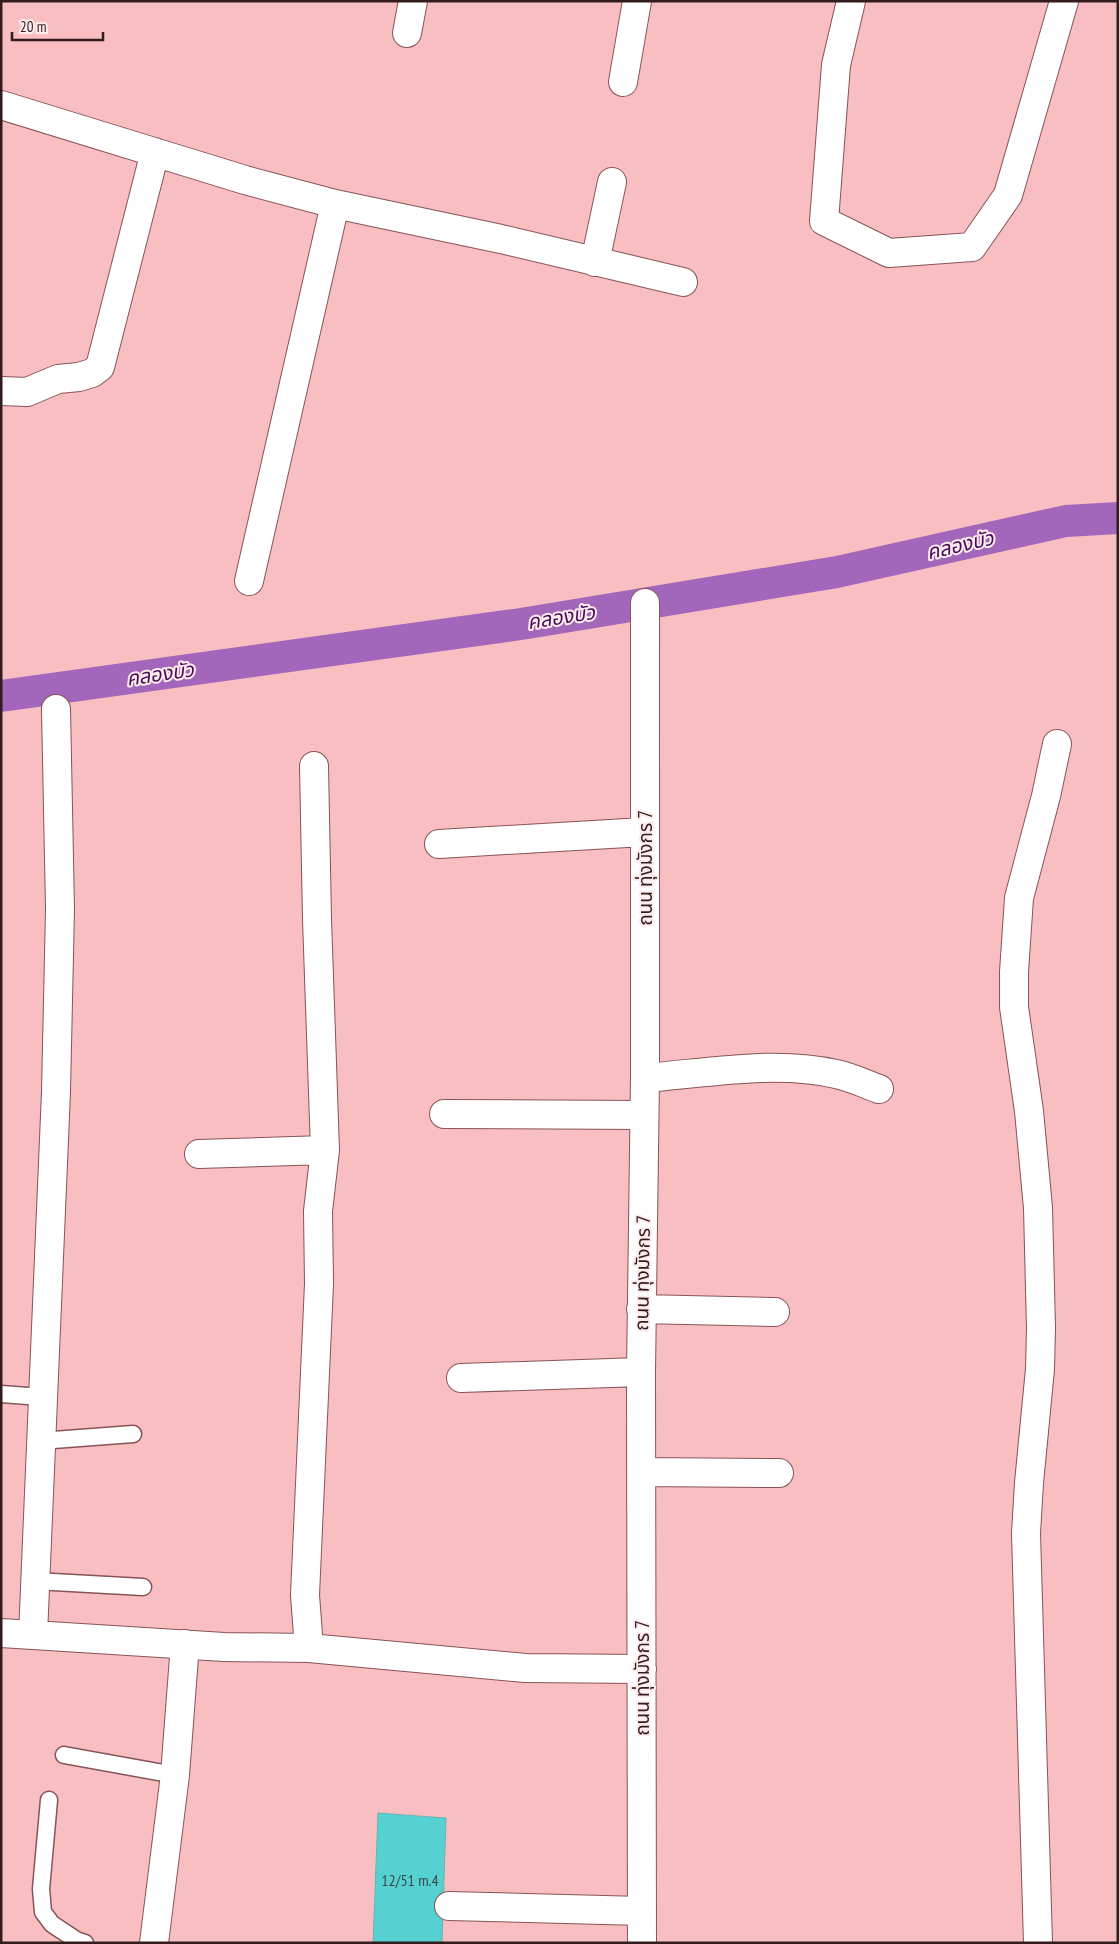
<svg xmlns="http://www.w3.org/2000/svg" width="1119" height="1944" viewBox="0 0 1119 1944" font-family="'PT Sans Narrow','Noto Sans Thai',sans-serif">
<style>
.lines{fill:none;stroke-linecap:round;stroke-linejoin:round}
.canal{stroke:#a267ba;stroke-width:32}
.building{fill:#56d1d2;stroke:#70b3b3}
.lane-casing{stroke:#875457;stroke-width:19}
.street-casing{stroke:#875457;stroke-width:30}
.lane{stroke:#fff;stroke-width:16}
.street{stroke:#fff;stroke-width:28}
.labels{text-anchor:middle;stroke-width:4;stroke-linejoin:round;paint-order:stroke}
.number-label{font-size:16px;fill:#3b494a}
.street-label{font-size:19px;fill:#321c1d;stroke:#feebec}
.water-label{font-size:20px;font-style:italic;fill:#460b5a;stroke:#feebec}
</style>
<rect width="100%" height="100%" fill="#f9bec1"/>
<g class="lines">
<!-- canal -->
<path class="canal" d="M1,696L521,624L837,572L1066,521L1118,518"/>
</g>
<!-- building -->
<path class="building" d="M378,1813L446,1818L442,1943H373Z"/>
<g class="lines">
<!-- lane casing -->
<g class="lane-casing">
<path id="lane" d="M1,1394L42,1397
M40,1441L133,1434
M35,1581L143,1587
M64,1755L175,1775
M49,1800L41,1889L43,1912L52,1924L76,1940L85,1943"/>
</g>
<!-- street casing -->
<g class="street-casing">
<path id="street" d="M851,1L836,65L824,221L889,253L972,247L1008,195L1064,1
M407,33L413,1
M623,82L637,1
M1,105L245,180L335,204L501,239L683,282
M595,262L612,182
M1,391L27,392L58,379L79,377L92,373L100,367L155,152
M249,581L335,204
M439,844L644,832
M645,1078C706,1073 776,1060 836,1074C851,1077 865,1084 879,1089
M444,1114L644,1115
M199,1154L325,1150
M641,1309L775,1312
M461,1378L641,1372
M642,1472L779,1473
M1,1633L224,1647L309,1648L525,1668L642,1669
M33,1635L56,1092L60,909L56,709
M309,1648L305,1595L319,1284L318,1211L325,1150L317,919L314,766
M449,1906L642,1911
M154,1943L175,1775L185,1644
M642,1943L641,1372L645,1078V603
M1038,1943L1026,1533L1029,1483L1040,1369L1041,1328L1038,1208L1029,1111L1014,1007V972L1019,898L1046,796L1057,744"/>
</g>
<!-- lane -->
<use href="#lane" class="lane"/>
<!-- street -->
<use href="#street" class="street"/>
</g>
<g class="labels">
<!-- number labels -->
<g class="number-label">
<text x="410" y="1886">12/51 m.4</text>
</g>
<!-- street labels -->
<g class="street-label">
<text transform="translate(645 868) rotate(-90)" y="7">ถนน ทุ่งมังกร 7</text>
<text transform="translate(642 1273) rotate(-89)" y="7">ถนน ทุ่งมังกร 7</text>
<text transform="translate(642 1678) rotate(-90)" y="7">ถนน ทุ่งมังกร 7</text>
</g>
<!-- water labels -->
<g class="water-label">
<text transform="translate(960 545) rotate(-13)" y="7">คลองบัว</text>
<text transform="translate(561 617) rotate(-9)" y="7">คลองบัว</text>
<text transform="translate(160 674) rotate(-8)" y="7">คลองบัว</text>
</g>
</g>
<!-- border -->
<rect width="1119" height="1944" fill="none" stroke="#321c1d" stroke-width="5"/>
<!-- scale -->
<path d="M12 32v8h91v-8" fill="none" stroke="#321c1d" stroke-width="2.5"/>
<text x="20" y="32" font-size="15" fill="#321c1d" stroke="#feebec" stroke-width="4" paint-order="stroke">20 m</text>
</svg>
